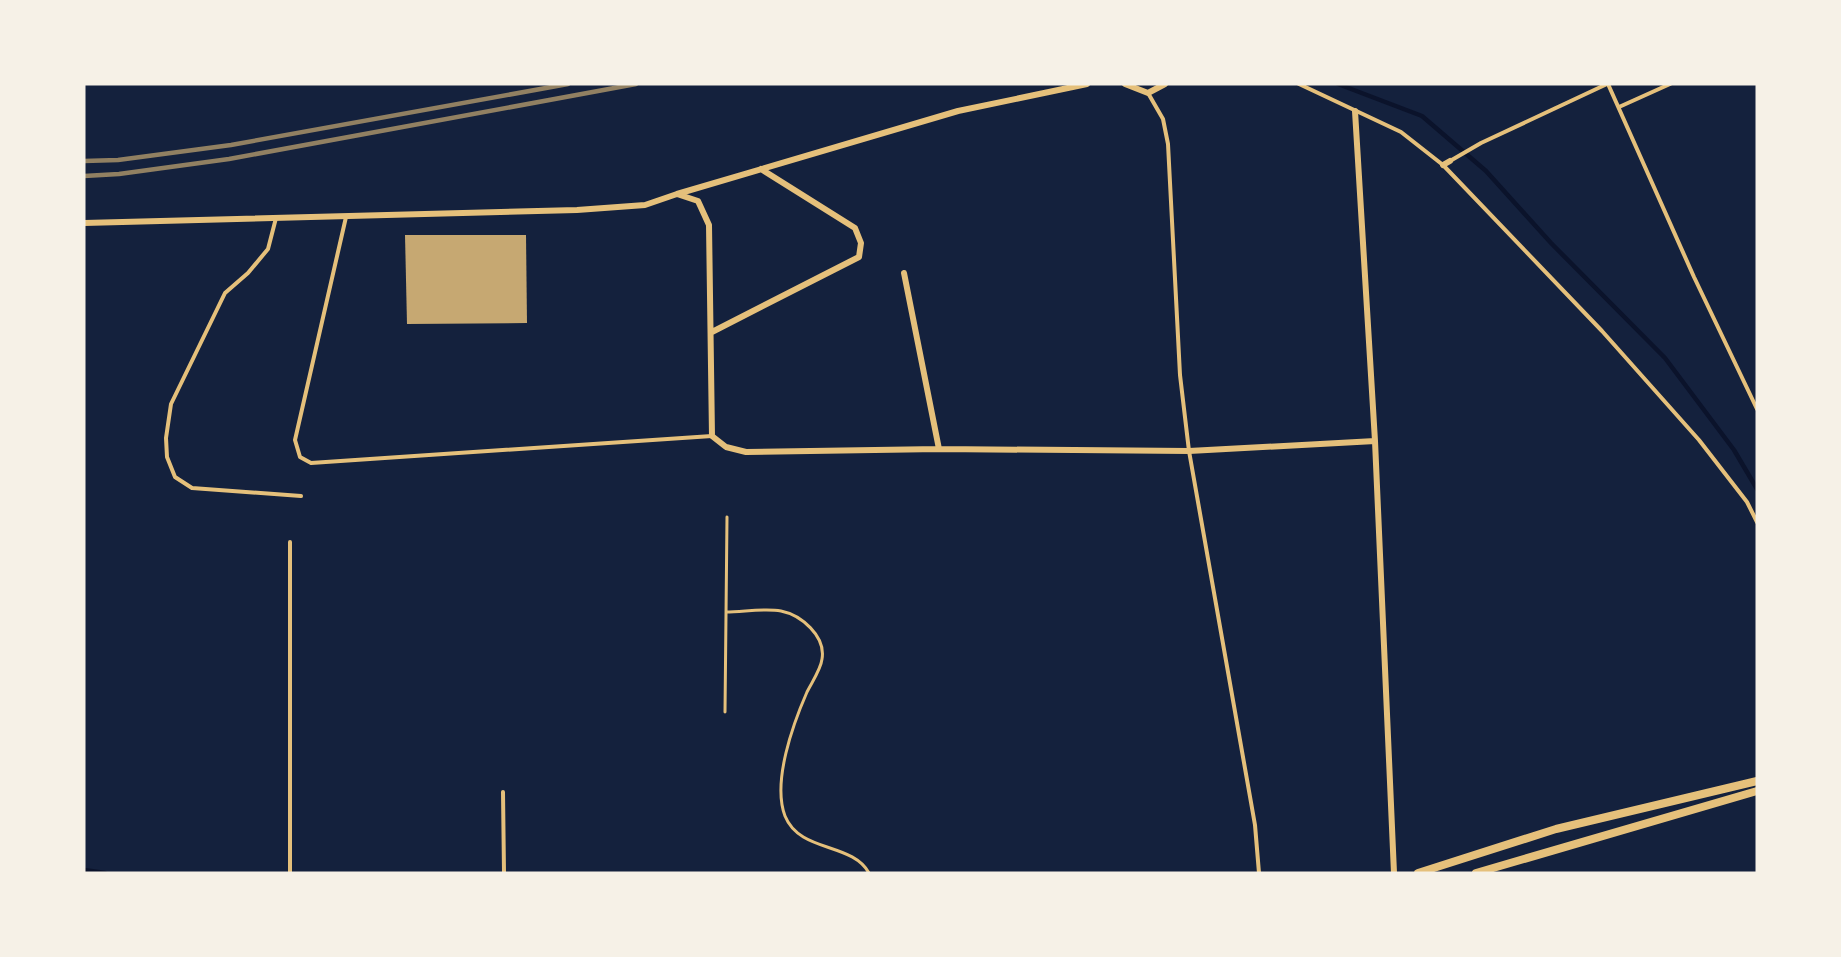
<svg xmlns="http://www.w3.org/2000/svg" width="1841" height="957" viewBox="0 0 1841 957" font-family="'Times New Roman',serif">
<style>
.lines{fill:none;stroke-linecap:round;stroke-linejoin:round}
.stream{stroke:#0b132b;stroke-width:4.5}
.building{fill:#c6a872}
.path{stroke:#e5c07b;stroke-width:3}
.service{stroke:#e5c07b;stroke-width:4}
.minor{stroke:#e5c07b;stroke-width:6}
.tertiary{stroke:#e5c07b;stroke-width:8}
.rail{stroke:#918062;stroke-width:4.5}
</style>
<rect width="100%" height="100%" fill="#14213d"/>
<g class="lines">
<!-- stream -->
<path class="stream" d="M1338,84L1422,116L1486,171L1551,243L1665,358L1734,450L1757,489
M84,870L105,873"/>
</g>
<!-- building -->
<path class="building" d="M405,235H526L527,323L407,324Z"/>
<g class="lines">
<!-- path -->
<path class="path" d="M726,612C743,612 764,608 781,611C801,615 826,636 822,659C821,669 812,682 807,692C793,724 772,782 785,816C800,853 852,842 869,873
M725,712L727,517"/>
<!-- service -->
<path class="service" d="M1299,84L1401,132L1443,165L1602,331L1699,440L1747,502L1757,522
M1608,84L1694,277L1757,409
M1148,93L1163,119L1168,144L1180,375L1189,451L1255,825L1259,873
M1619,107L1670,84
M1450,161L1481,143L1607,84
M346,217L295,440L300,457L311,463L712,436
M276,218L268,249L248,273L225,293L171,404L166,438L167,457L175,477L192,488L301,496
M290,542V873
M503,792L504,873"/>
<!-- minor -->
<path class="minor" d="M1125,84L1148,93L1165,84
M1355,111L1375,441L1394,873
M1443,165L1450,161
M677,194L958,111L1087,84
M84,223L577,210L645,205L677,194L698,201L709,225L712,436L726,447L746,452L939,449L1189,451L1375,441
M904,273L939,449
M712,332L859,257L861,243L855,228L761,169"/>
<!-- tertiary -->
<path class="tertiary" d="M1418,873L1556,829L1757,781
M1476,873L1757,791"/>
<!-- rail -->
<path class="rail" d="M84,161L118,160L231,145L568,84
M84,176L119,174L229,159L636,84"/>
</g>
<!-- border -->
<rect width="1841" height="957" fill="none" stroke="#f6f1e7" stroke-width="171"/>
</svg>
